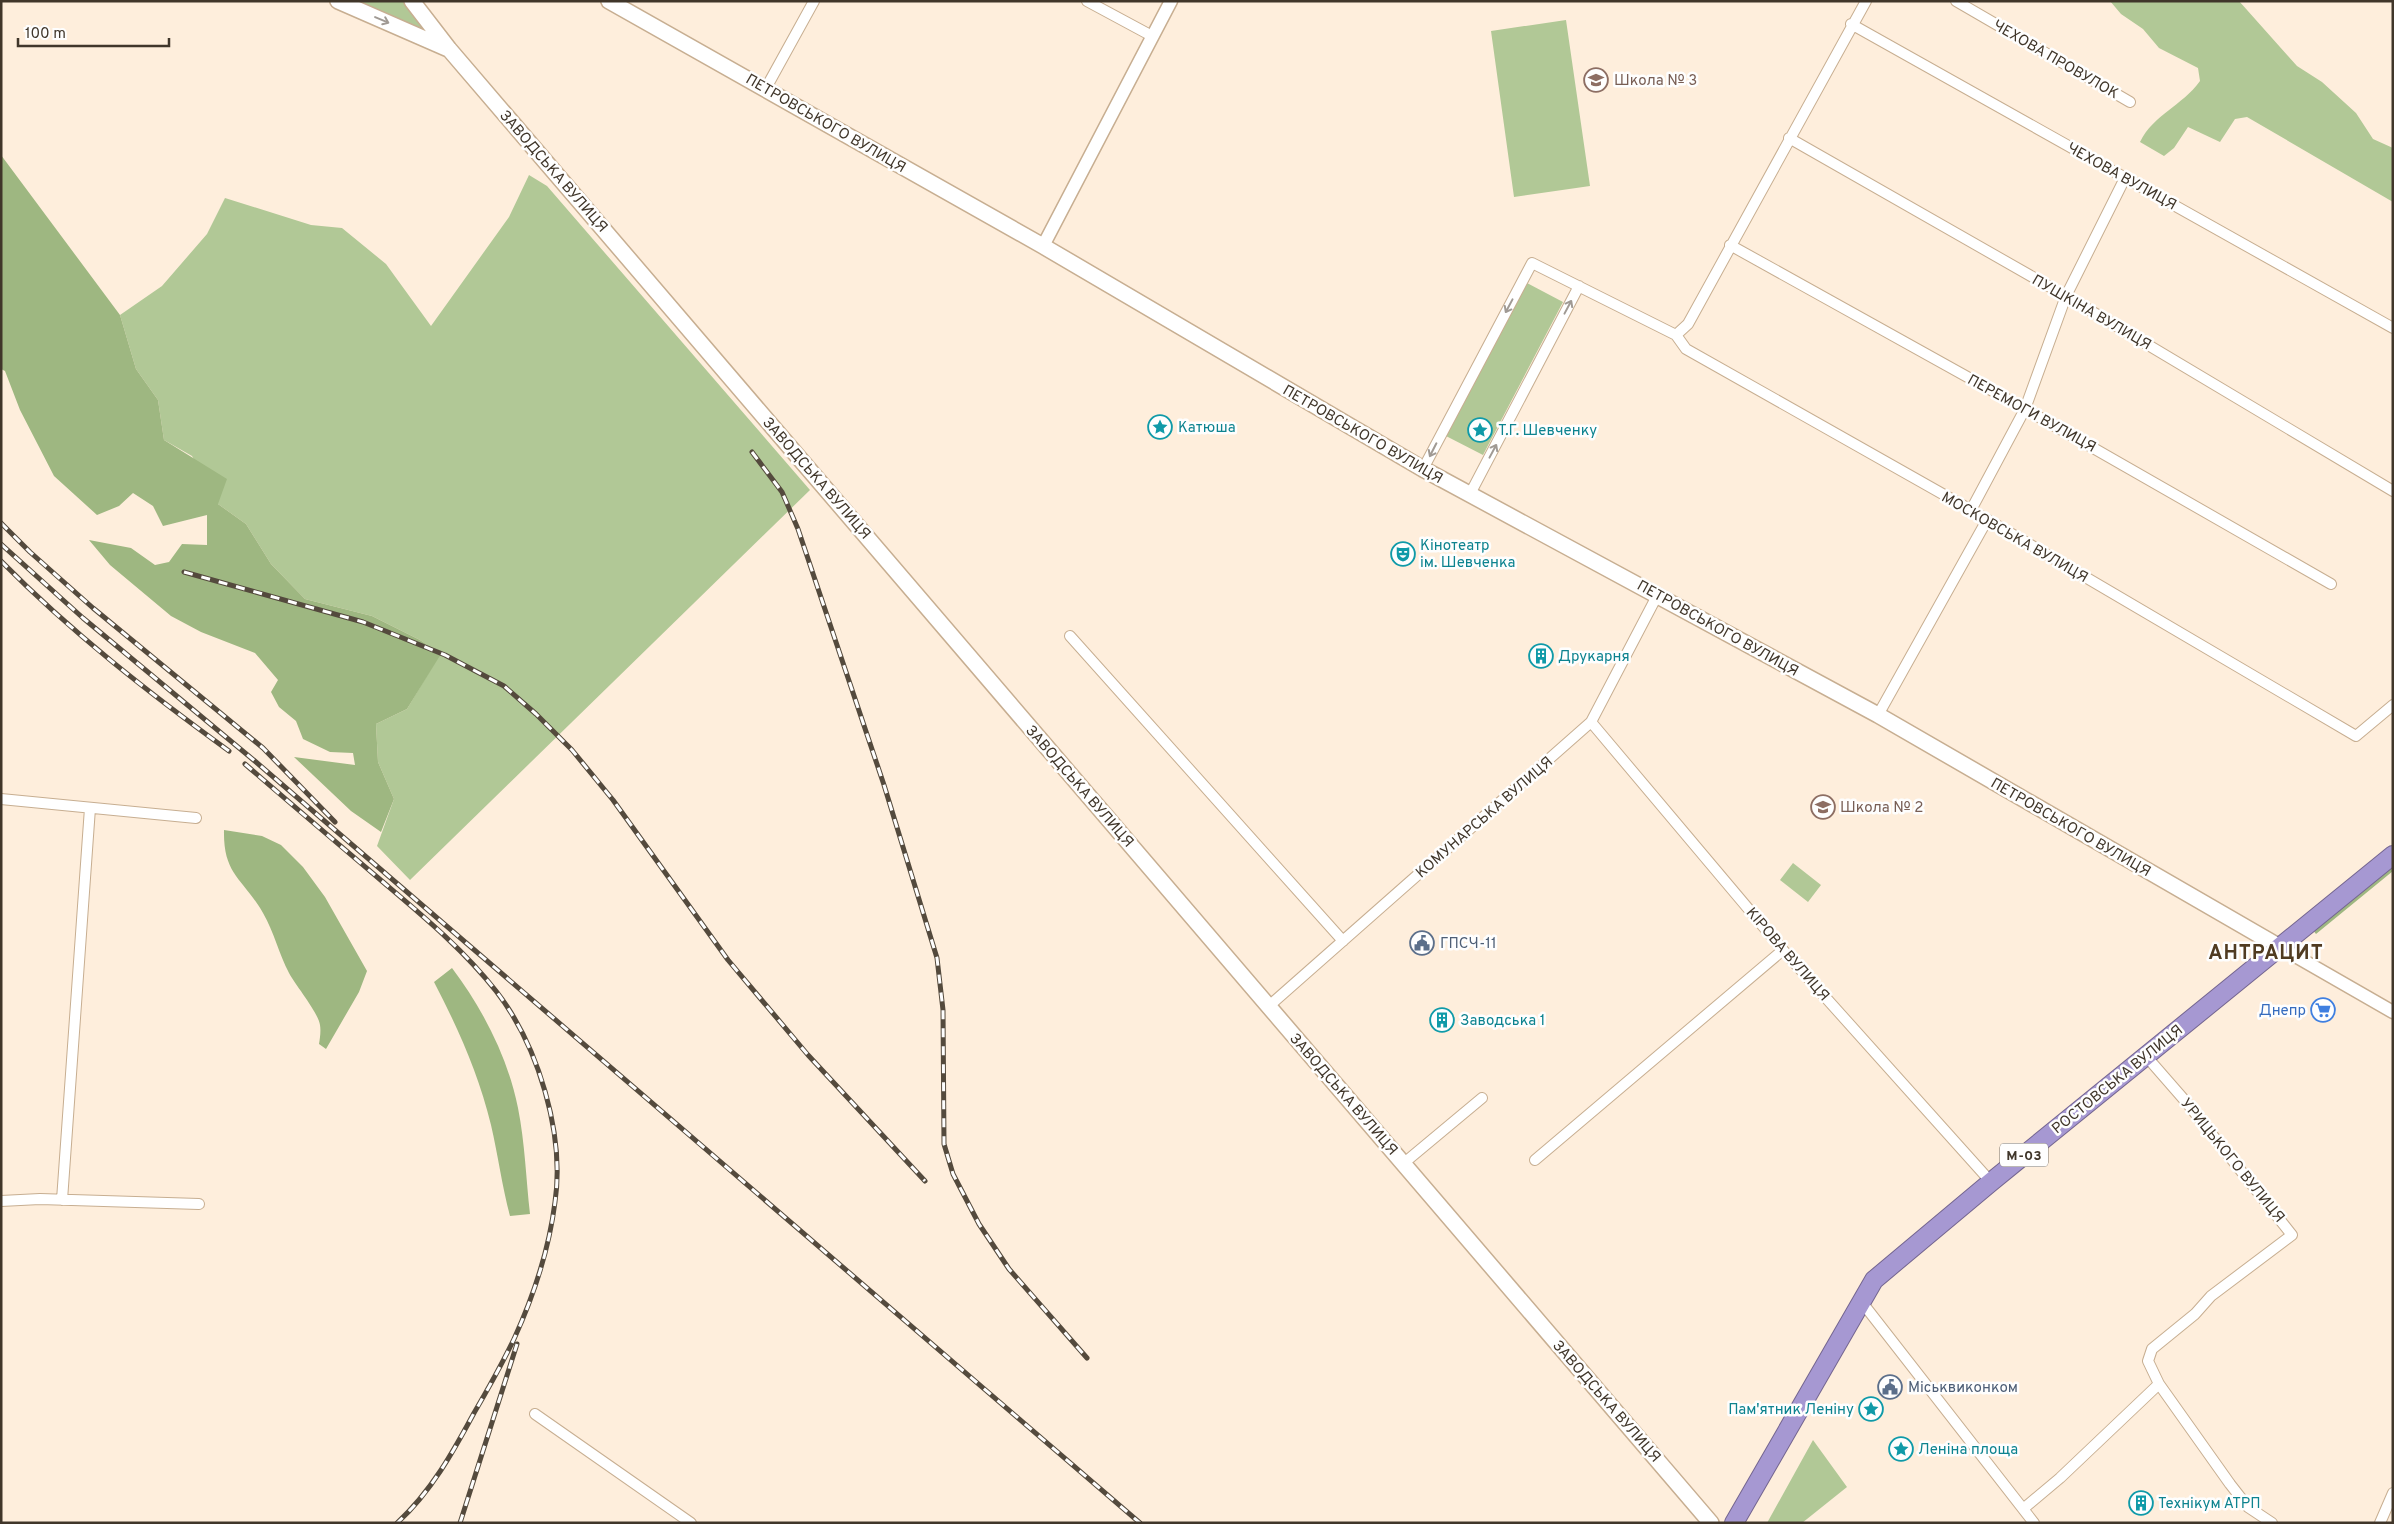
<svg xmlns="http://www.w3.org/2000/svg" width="2394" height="1524" viewBox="0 0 2394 1524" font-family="Overpass,sans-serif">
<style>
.green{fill:#b1c896}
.forest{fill:#9eb781}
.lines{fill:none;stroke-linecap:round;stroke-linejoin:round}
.minor-casing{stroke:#c7ae91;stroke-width:12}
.tertiary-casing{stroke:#c7ae91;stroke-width:15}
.secondary-casing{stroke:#c7ae91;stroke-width:18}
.trunk-casing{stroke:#74658f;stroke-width:20}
.minor{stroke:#fff;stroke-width:10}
.tertiary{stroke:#fff;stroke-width:12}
.secondary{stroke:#fff;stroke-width:15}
.trunk{stroke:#a698d2;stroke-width:18}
.rail-casing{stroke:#544a3d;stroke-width:5}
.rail{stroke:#fefefe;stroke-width:3;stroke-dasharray:9;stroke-linecap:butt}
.oneway{stroke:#a09a94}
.labels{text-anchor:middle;stroke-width:5;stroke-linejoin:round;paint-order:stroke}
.shield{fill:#fefefe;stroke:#79726a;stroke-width:1}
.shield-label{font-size:14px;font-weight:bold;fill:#40362a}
.street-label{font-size:15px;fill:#40362a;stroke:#fefefe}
.education-label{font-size:15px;fill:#785e54;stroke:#fefefe;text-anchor:start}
.culture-label{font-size:15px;fill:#0d838f;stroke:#fefefe;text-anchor:start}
.service-label{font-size:15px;fill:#4e5e75;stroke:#fefefe;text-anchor:start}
.shop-label{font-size:15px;fill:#366cbe;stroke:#fefefe;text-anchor:end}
.district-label{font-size:20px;font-weight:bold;letter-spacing:1px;fill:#503b21;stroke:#fefefe}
</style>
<rect width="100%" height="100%" fill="#feeedc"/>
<!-- green -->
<path class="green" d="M351,1H405L433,37Z
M2110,1H2239L2297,66L2322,82L2356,113L2373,139L2393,148V202L2247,117L2235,119L2220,142L2188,127L2174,148L2164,156L2140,142C2154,114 2182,106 2200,81L2198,68L2159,48L2143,29L2121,14Z
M1566,20L1590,186L1514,197L1491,31Z
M529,175L547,186L810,490L410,880L377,846L394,799L378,762L376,724L407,709L440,654L420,640L372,616L305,599L271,564L246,524L218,504L192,456L164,440L158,400L136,369L120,315L162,286L207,234L225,198L311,225L342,228L386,264L431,326L509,217Z
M1527,283L1563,302L1483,455L1446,436Z
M1793,863L1821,885L1808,902L1780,880Z
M1813,1440L1847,1487L1802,1523H1767Z"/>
<!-- forest -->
<path class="forest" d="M1,155L120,315L136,369L158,400L164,440L227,479L218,504L246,524L271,564L305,599L372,616L420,640L441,654L407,709L376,724L378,762L394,799L381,832L351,811L294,757L355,765L353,753L330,752L303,739L296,721L279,707L271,692L278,680L255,653L201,632L171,616L110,565L89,540L131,548L155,565L169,562L182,544L207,545V515L163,526L153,506L133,493L119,506L97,515L54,476L20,410L5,371L1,369Z
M224,830L262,836L281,845L303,867L325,897L367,971L359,992L326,1049L319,1044C320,1038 321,1031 320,1025C318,1012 296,986 289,973C279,954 274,932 263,913C243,878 223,875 224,830Z
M2393,864V871L2316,934L2312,929Z
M452,968C483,1009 508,1058 518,1108C525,1143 526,1179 530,1214L510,1216C502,1186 498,1155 491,1125C479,1075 458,1028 434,982Z"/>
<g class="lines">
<!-- minor casing -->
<g class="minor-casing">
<path id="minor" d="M1087,1L1152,36
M1956,1L2130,102
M1851,24L2393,328
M766,88L814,1
M1789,138L2066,296L2393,491
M1730,245L2025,409L2331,584
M1676,335L1686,349L1971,510L2356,736L2393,705
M1423,469L1532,263L1676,335L1688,324L1866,1
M1470,494L1579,286
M1971,510L2025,409L2066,296L2125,178
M1070,636L1343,941
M1878,715L1987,520
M1591,722L1783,950L1991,1182
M1,799L196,818
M1269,1006L1591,722L1658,594
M2146,1056L2187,1103L2292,1235L2211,1296L2195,1314L2152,1349L2148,1361L2159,1384L2230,1484L2248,1507L2272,1523
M1535,1160L1783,950
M1404,1163L1482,1098
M62,1200L90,808
M1,1201L40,1199L199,1204
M1861,1301L2034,1523
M535,1414L691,1523
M2023,1509L2060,1478L2159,1384
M2380,1523L2393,1493"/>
</g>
<!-- tertiary casing -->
<g class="tertiary-casing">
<path id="tertiary" d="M1043,246L1171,1
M2278,946L2393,1012"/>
</g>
<!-- secondary casing -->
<g class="secondary-casing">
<path id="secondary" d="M338,1L448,49
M412,1L449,49L1711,1523
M609,1L1043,246L1423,469L1878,715L2278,946"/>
</g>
<!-- trunk casing -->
<g class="trunk-casing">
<path id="trunk" d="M1734,1523L1874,1280L1991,1182L2393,855"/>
</g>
<!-- minor -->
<use href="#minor" class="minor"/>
<!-- tertiary -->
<use href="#tertiary" class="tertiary"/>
<!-- secondary -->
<use href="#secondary" class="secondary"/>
<!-- trunk -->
<use href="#trunk" class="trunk"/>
<!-- rail casing -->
<g class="rail-casing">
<path id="rail" d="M752,452L782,492L798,529L884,785L937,958L943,1010L944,1144L953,1174L979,1224L1009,1269L1087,1358
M1,523L30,552L93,608L263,748L335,822
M1,544L83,618L256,762L1140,1523
M1,561C71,632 149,693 229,751
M184,572L363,622L445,655L504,686L536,714L572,750L613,800L728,960L808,1055L925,1181
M245,764C291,804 337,843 383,882C423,916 464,950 496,991C538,1045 565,1134 555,1202C549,1250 534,1295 514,1339C502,1364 488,1389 474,1413C453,1452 431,1492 397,1523
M460,1523L517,1344"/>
</g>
<!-- rail -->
<use href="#rail" class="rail"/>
</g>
<!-- one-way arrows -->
<defs><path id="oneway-shaft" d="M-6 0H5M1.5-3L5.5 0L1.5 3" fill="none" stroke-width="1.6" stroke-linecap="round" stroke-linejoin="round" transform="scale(1.25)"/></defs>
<g class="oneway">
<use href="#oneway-shaft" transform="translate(382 20) rotate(23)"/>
<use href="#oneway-shaft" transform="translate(1509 306) rotate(118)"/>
<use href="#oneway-shaft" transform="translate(1568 307) rotate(-62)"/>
<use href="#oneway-shaft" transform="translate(1433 450) rotate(117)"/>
<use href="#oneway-shaft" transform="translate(1493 451) rotate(-62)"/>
</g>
<!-- icons -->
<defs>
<g id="school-ring" transform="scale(1.25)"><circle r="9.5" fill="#fefefe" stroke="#8d6e63" stroke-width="1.5"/><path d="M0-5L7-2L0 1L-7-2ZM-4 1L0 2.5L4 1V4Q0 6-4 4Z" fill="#8d6e63"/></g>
<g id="sight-ring" transform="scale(1.25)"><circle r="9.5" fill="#fefefe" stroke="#0f9aa8" stroke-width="1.5"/><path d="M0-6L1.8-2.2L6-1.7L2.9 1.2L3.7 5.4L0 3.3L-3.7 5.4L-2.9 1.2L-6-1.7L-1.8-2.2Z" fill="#0f9aa8"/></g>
<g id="theatre-ring" transform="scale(1.25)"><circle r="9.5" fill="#fefefe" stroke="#0f9aa8" stroke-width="1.5"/><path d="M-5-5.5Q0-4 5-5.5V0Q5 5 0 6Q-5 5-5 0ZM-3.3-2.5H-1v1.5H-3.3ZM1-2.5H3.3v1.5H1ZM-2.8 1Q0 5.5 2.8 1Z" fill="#0f9aa8"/></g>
<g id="building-ring" transform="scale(1.25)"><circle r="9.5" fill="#fefefe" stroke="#0f9aa8" stroke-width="1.5"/><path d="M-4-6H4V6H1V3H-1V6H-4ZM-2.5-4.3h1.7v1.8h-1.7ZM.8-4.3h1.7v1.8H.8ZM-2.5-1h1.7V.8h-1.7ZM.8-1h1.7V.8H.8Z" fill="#0f9aa8"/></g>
<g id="civic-ring" transform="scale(1.25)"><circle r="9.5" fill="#fefefe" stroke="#5c6f8a" stroke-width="1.5"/><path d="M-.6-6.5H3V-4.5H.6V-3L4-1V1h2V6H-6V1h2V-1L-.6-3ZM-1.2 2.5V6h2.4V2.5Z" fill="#5c6f8a"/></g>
<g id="supermarket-ring" transform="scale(1.25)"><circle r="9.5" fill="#fefefe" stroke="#3f7fe0" stroke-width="1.5"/><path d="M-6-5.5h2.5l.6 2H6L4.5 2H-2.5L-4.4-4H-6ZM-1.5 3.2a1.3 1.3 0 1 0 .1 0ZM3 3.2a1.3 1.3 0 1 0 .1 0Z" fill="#3f7fe0"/></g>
</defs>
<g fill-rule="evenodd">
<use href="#school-ring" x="1596" y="80"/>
<use href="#sight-ring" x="1160" y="427"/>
<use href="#sight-ring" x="1480" y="430"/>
<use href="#theatre-ring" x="1403" y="554"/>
<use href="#building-ring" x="1541" y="656"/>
<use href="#school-ring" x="1823" y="807"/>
<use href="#civic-ring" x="1422" y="943"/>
<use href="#supermarket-ring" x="2323" y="1010"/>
<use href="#building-ring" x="1442" y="1020"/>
<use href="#civic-ring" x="1890" y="1387"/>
<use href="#sight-ring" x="1871" y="1409"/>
<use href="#sight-ring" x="1901" y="1449"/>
<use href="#building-ring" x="2141" y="1503"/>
</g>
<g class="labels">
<!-- shield labels -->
<rect class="shield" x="2000" y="1143.5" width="48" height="23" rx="4"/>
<g class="shield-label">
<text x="2024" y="1160">М-03</text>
</g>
<!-- street labels -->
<g class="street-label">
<text transform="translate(2056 59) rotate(30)" y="5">ЧЕХОВА ПРОВУЛОК</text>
<text transform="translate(826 123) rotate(30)" y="5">ПЕТРОВСЬКОГО ВУЛИЦЯ</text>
<text transform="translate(554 171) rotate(49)" y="5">ЗАВОДСЬКА ВУЛИЦЯ</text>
<text transform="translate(2122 176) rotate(29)" y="5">ЧЕХОВА ВУЛИЦЯ</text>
<text transform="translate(2092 312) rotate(30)" y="5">ПУШКІНА ВУЛИЦЯ</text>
<text transform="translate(2032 413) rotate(29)" y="5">ПЕРЕМОГИ ВУЛИЦЯ</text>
<text transform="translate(1363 434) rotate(30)" y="5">ПЕТРОВСЬКОГО ВУЛИЦЯ</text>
<text transform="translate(817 478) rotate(49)" y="5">ЗАВОДСЬКА ВУЛИЦЯ</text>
<text transform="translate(2015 537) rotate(30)" y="5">МОСКОВСЬКА ВУЛИЦЯ</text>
<text transform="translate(1718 628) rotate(29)" y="5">ПЕТРОВСЬКОГО ВУЛИЦЯ</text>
<text transform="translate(1080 786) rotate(49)" y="5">ЗАВОДСЬКА ВУЛИЦЯ</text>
<text transform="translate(1484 817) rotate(-41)" y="5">КОМУНАРСЬКА ВУЛИЦЯ</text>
<text transform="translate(2071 827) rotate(30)" y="5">ПЕТРОВСЬКОГО ВУЛИЦЯ</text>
<text transform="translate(1788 954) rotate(49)" y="5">КІРОВА ВУЛИЦЯ</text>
<text transform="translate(2117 1079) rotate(-39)" y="5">РОСТОВСЬКА ВУЛИЦЯ</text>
<text transform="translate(1344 1094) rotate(49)" y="5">ЗАВОДСЬКА ВУЛИЦЯ</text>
<text transform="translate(2233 1160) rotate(51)" y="5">УРИЦЬКОГО ВУЛИЦЯ</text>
<text transform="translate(1607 1401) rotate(49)" y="5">ЗАВОДСЬКА ВУЛИЦЯ</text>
</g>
<!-- education labels -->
<g class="education-label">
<text x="1614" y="85">Школа № 3</text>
<text x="1840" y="812">Школа № 2</text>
</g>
<!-- culture labels -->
<g class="culture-label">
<text x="1178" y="432">Катюша</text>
<text x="1498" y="435">Т.Г. Шевченку</text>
<text x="1420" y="550">Кінотеатр<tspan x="1420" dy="17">ім. Шевченка</tspan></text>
<text x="1558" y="661">Друкарня</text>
<text x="1460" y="1025">Заводська 1</text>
<text x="1854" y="1414" text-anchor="end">Пам'ятник Леніну</text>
<text x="1918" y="1454">Леніна площа</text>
<text x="2158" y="1508">Технікум АТРП</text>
</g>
<!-- service labels -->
<g class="service-label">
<text x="1440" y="948">ГПСЧ-11</text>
<text x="1908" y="1392">Міськвиконком</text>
</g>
<!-- shop labels -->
<g class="shop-label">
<text x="2306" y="1015">Днепр</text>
</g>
<!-- district labels -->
<g class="district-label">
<text x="2266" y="959">АНТРАЦИТ</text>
</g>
</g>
<!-- border -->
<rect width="2394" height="1524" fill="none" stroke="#40362a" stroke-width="5"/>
<!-- scale -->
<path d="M18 38v8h151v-8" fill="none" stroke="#40362a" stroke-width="2.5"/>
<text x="25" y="38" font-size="15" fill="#40362a" stroke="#fefefe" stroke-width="4" paint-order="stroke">100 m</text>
</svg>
